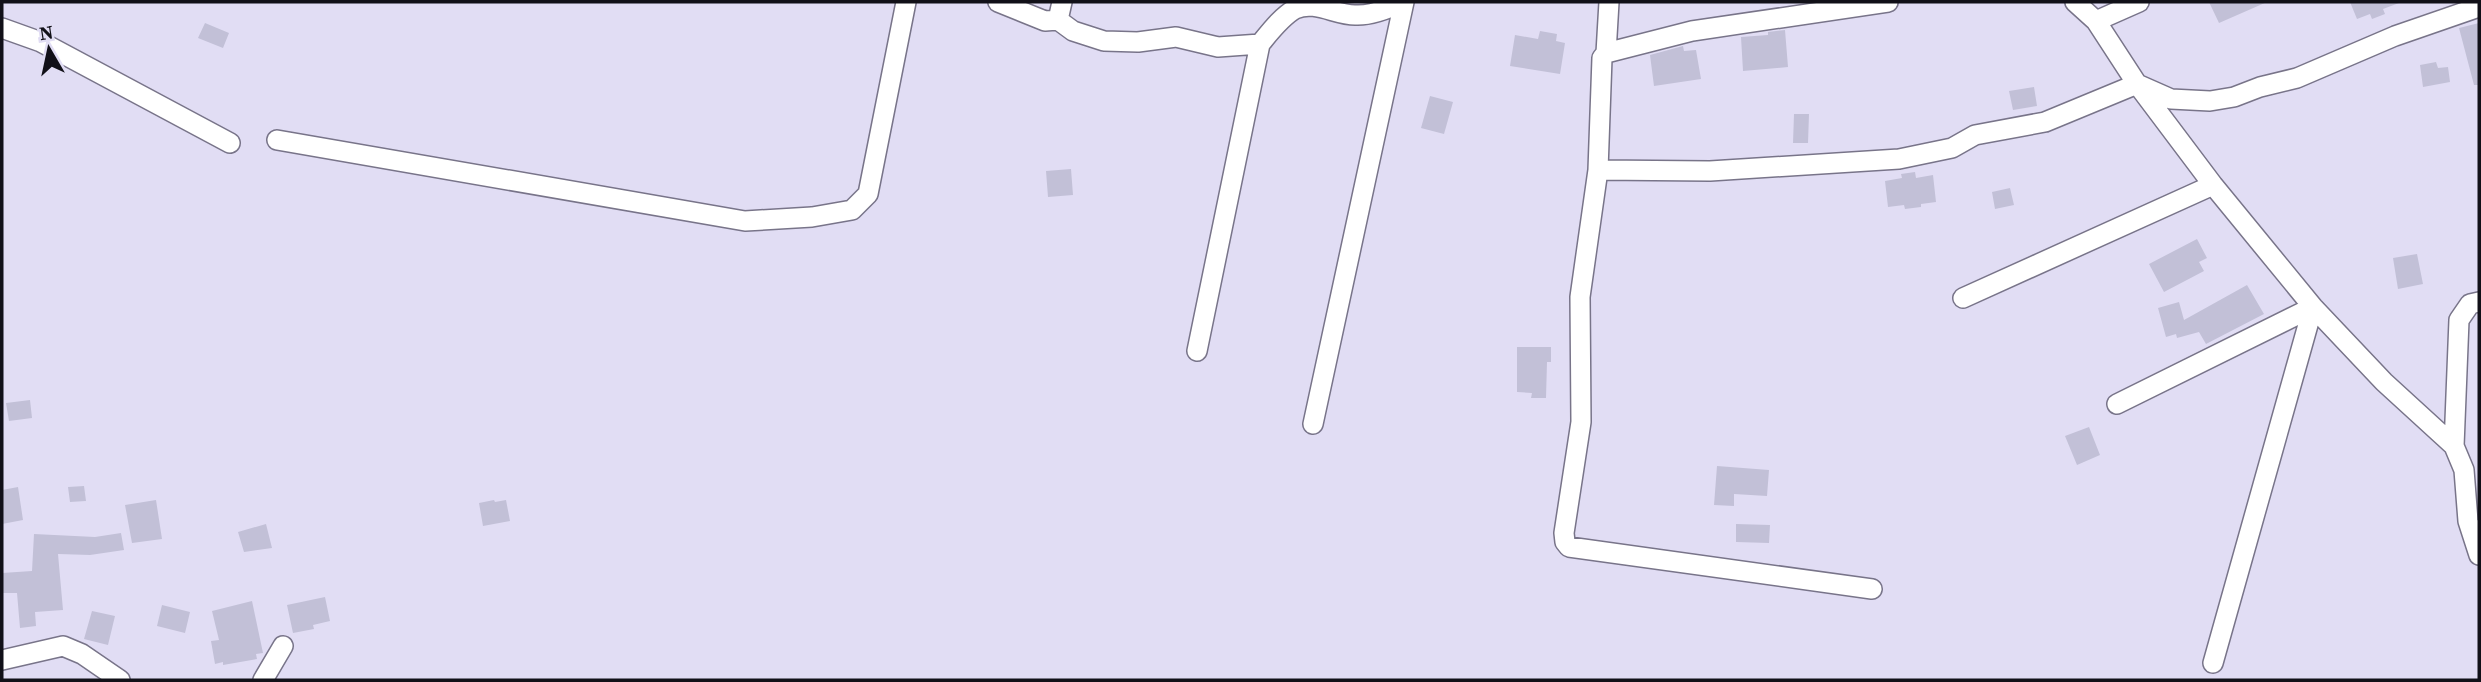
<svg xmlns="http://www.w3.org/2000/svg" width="2481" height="682" viewBox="0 0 2481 682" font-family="'Source Serif 4',serif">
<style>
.building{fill:#c2c0d7}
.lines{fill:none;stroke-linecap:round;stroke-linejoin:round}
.street-casing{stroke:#787489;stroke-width:22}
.street{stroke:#fff;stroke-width:19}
</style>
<rect width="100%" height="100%" fill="#e1ddf4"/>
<!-- building -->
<path class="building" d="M2209,2H2267L2219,23Z
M2350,2H2398L2399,3L2383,9L2385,14L2372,19L2370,14L2357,19Z
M205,23L229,33L223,48L198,38Z
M2479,23V85H2474L2459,28Z
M1785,30L1788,67L1743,71L1741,37L1768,35V32Z
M1540,31L1557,34L1556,41L1565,43L1560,74L1510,66L1515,35L1538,39Z
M1683,46L1684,51L1696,50L1701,79L1654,86L1650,55Z
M2436,62L2438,68L2448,67L2450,82L2423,87L2420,65Z
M2034,87L2037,106L2013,110L2009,91Z
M1430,96L1453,102L1444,134L1421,128Z
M1794,114H1809L1808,143H1793Z
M1071,169L1073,195L1048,197L1046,171Z
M1915,172L1916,178L1933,175L1936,202L1921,204V207L1905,209L1904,205L1888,207L1885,181L1902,178L1901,174Z
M2010,188L2014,205L1995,209L1992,192Z
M2197,239L2207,258L2199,262L2204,271L2164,292L2149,264Z
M2417,254L2423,284L2398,289L2393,258Z
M2247,285L2264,314L2206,344L2199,332L2177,338L2176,334L2166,337L2158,308L2179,302L2184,320Z
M1517,347H1551V362H1547L1546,398H1531L1532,393L1517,392Z
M30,400L32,418L9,421L6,403Z
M2089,427L2100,455L2077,465L2065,436Z
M1717,466L1769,470L1767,496L1734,494V506L1714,505Z
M84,486L86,501L70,502L68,487Z
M18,487L23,520L2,524V490Z
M156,500L162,539L132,543L125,505Z
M494,500L495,502L506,500L510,521L483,526L479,503Z
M266,524L272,548L244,552L238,532Z
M1736,524L1770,525L1769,543L1736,542Z
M121,533L124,550L90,555L58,554L63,610L35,612L36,626L20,628L17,593H2V573L32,571L34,534L95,537Z
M325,597L330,621L313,625L314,629L293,633L287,605Z
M252,601L263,653L256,654L257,659L223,665V662L215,664L211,641L219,640L212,611Z
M162,605L190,612L185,633L157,626Z
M92,611L115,616L108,645L84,639Z"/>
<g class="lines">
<!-- street casing -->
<g class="street-casing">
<path id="street" d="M998,2L1045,21L1058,20L1062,2
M2075,2L2096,21L2137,84L2213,185L2313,307L2384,382L2454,446L2464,470L2468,521L2479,555
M1058,20L1073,31L1104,41L1138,42L1176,37L1218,47L1260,44C1270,32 1281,17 1295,9C1315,0 1335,15 1355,15C1371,16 1388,9 1402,2
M2096,21L2139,2
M2,28L41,42L230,143
M1606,53L1609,2
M277,140L745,221L812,217L852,210L868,194L906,2
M1598,170L1710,171L1899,159L1952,148L1975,135L2045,122L2137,84L2171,99L2210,101L2234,97L2260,87L2297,78L2395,36L2479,7
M1963,298L2213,185
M1197,351L1260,44
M2117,404L2313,307L2213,663
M1313,424L1404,2
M2454,446L2459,320L2470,304L2479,302
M1872,589L1569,547L1565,542L1564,533L1581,422L1580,297L1598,170L1602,58L1606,53L1692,31L1888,2
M2,660L63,646L82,654L120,680
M263,680L283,646"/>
</g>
<!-- street -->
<use href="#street" class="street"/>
</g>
<!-- border -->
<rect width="2481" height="682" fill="none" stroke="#111018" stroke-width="7"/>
<!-- north arrow -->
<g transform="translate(49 49) rotate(351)" stroke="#e1ddf4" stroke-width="5" paint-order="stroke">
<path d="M0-5L12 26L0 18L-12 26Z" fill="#111018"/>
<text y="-10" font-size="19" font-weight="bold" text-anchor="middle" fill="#111018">N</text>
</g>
</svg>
